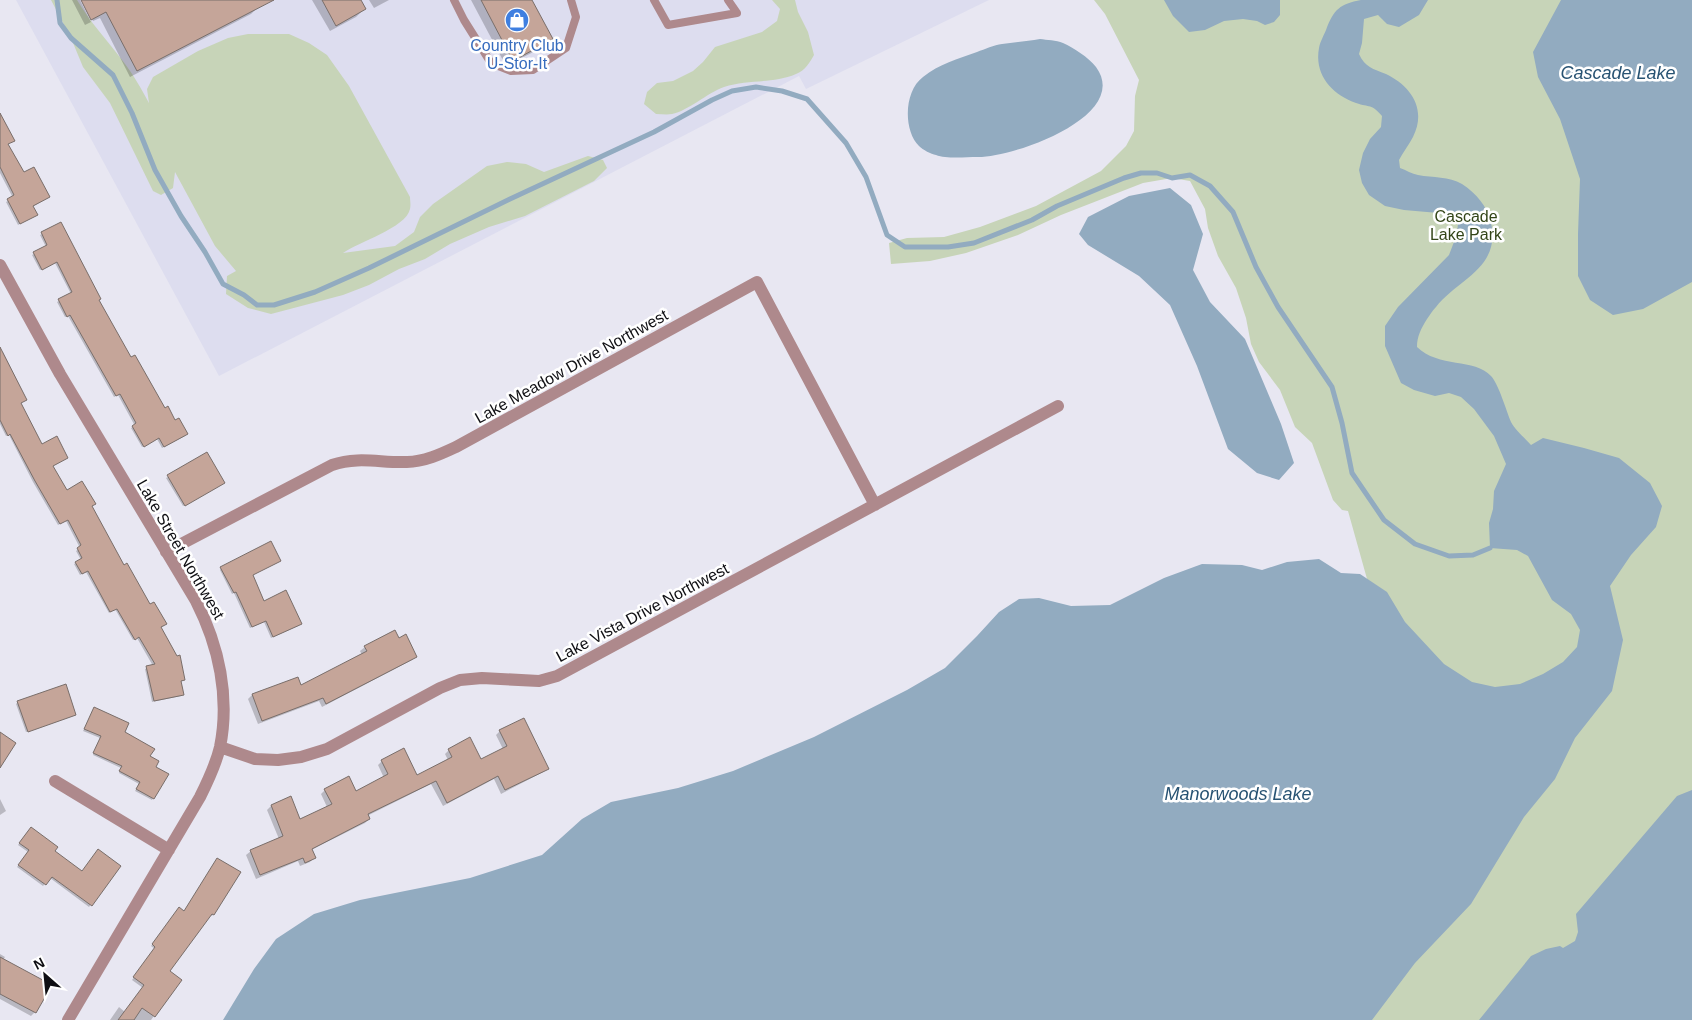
<svg xmlns="http://www.w3.org/2000/svg" width="1692" height="1020" viewBox="0 0 1692 1020" font-family="Arial,sans-serif">
<style>
.built{fill:#ddddef}
.green{fill:#c7d4b8}
.water{fill:#92abc0}
.shadow{fill:#0003}
.lines{fill:none;stroke-linecap:round;stroke-linejoin:round}
.stream{stroke:#92abc0;stroke-width:5}
.building{fill:#c5a599;stroke:#796e6a}
.lane{stroke:#ae898c;stroke-width:8}
.street{stroke:#ae898c;stroke-width:12}
.labels{text-anchor:middle;stroke-width:5;stroke-linejoin:round;paint-order:stroke}
.shop-label{font-size:16px;fill:#366cbe;stroke:#fff}
.park-label{font-size:16px;fill:#334518;stroke:#fff}
.street-label{font-size:16px;fill:#0f0f13;stroke:#fff}
.water-label{font-size:18px;font-style:italic;fill:#285373;stroke:#fff}
</style>
<rect width="100%" height="100%" fill="#e8e7f2"/>
<!-- built -->
<path class="built" d="M16,0H989L806,89L799,76L219,376Z"/>
<!-- green -->
<path class="green" d="M51,0H77C90,22 107,40 122,60C133,74 141,88 149,103L147,89L153,77L198,51L228,38L248,34H289L309,43L327,55L349,86L410,197C410,200 411,205 410,209C406,228 358,242 343,253L395,246L414,232L420,217L433,204L487,166L507,162L526,164L544,172L588,156L603,160L607,168L594,181L525,216L489,227L450,244L425,259L399,269L369,285L343,295L271,314L248,308L226,294L227,276L236,271L215,246L175,172L173,188L161,195L153,191L110,103L83,67L71,38Z
M772,0H795L798,12L808,32L814,55C810,62 805,71 796,74C773,84 748,79 724,87C707,93 688,111 672,114C667,115 661,114 656,114L644,104L647,92L657,83L673,81L693,71L703,62L715,47L762,32L777,21L780,9Z
M1094,0H1692V1020H1188L1453,886L1348,511L1342,510L1333,500L1312,443L1295,427L1280,390L1259,362L1251,344L1246,318L1236,288L1218,256L1208,228L1205,209L1190,181L1172,178L1143,183L1061,215L1018,235L966,253L930,261L891,264L889,243L907,238L944,237L980,227L1036,206L1101,171L1126,146L1134,131L1135,96L1139,80L1105,14Z"/>
<!-- water -->
<path class="water" d="M1164,0H1280V15L1274,22L1265,25L1257,21L1243,19L1224,21L1205,30L1189,32L1173,16Z
M1361,0H1428L1419,15L1399,27L1387,24L1378,15L1364,19L1362,43L1359,54C1365,67 1373,69 1386,74C1411,86 1427,109 1413,137C1409,145 1403,152 1399,160L1400,168C1406,170 1412,174 1418,175C1433,178 1449,176 1462,184C1477,194 1487,206 1491,223C1501,268 1458,279 1436,307C1432,311 1430,315 1427,319C1421,329 1417,336 1417,347C1438,368 1475,358 1491,376C1499,385 1506,410 1511,422C1515,430 1525,438 1531,445L1543,438L1584,448L1619,458L1650,483L1662,506L1656,527L1631,555L1610,586L1623,640L1612,691L1575,738L1555,779L1524,817L1471,904L1415,963L1372,1020H223L254,969L276,939L314,914L360,900L470,878L542,855L582,819L611,802L678,788L733,771L814,737L907,690L945,668L977,636L999,612L1019,599L1039,598L1071,606L1110,605L1164,578L1202,564L1242,565L1262,570L1287,562L1319,559L1341,573L1360,574L1387,592L1405,622L1444,664L1472,682L1495,687L1520,684L1543,674L1563,662L1577,647L1580,630L1571,614L1552,600L1528,556L1517,550L1490,548L1489,523L1493,509L1494,491L1506,464L1494,436L1474,409L1461,397L1449,393L1435,396L1414,390L1401,383L1385,346V326L1398,307L1449,255L1457,234L1458,223L1450,214L1404,210L1385,206L1369,195L1362,183L1359,170L1363,153L1370,139L1381,127L1382,116C1371,103 1370,108 1356,103C1332,94 1314,75 1319,48C1320,42 1324,35 1326,30C1334,9 1340,4 1361,0Z
M1561,0H1692V282L1643,309L1613,315L1590,300L1578,276V234L1580,179L1560,119L1538,77L1533,52Z
M1040,39C1047,40 1056,40 1063,43C1074,48 1088,57 1096,67C1132,116 1012,158 977,157C966,157 946,159 936,155C931,154 923,150 919,146C903,130 904,91 923,77C939,64 958,59 977,52C985,49 994,45 1002,44C1015,42 1028,41 1040,39Z
M1170,188L1191,205L1203,234L1193,270L1210,302L1245,339L1281,424L1294,463L1279,480L1257,473L1228,449L1197,366L1170,305L1139,276L1088,245L1079,234L1088,217L1129,196Z
M1692,790V1020H1479L1531,956L1546,949L1560,946L1563,948L1575,941L1578,932L1576,914L1677,796Z"/>
<!-- shadow -->
<path class="shadow" d="M72,0H80L91,22L85,25Z
M83,0H253L257,8L251,14L130,77L100,18L93,21Z
M312,0H360L363,10L356,17L330,31Z
M369,0H389L374,8Z
M471,0H530L551,39L545,46L506,66Z
M0,126L7,144L23,174L49,197L32,207L34,216L18,225L6,202L13,198L0,173Z
M60,224L98,301L131,359L164,410L185,436L162,448L157,439L142,447L131,428L135,426L118,395L114,397L68,316L65,317L57,302L71,294L55,263L40,270L32,255L46,247L40,235Z
M3,352L26,399L20,403L66,492L90,506L124,567L164,626L160,628L184,679L180,682L182,694L181,696L152,702L145,669L153,666L137,638L133,640L115,609L109,613L86,572L80,575L74,564L81,560L76,551L80,548L66,521L58,525L33,482L9,435L6,436L0,424V353Z
M206,454L221,484L183,506L166,478Z
M221,568L252,576L263,602L298,626L271,638L264,622L250,628L234,593L232,594L220,570Z
M399,639L416,656L412,660L322,707L319,701L258,724L248,699L252,695L300,687L362,655L360,651L365,647Z
M18,702L75,715L26,732L16,704Z
M94,708L149,757L154,767L153,798L152,800L135,791L139,784L119,773L121,768L93,755L100,738L83,731Z
M500,731L547,768L543,772L501,794L494,779L443,806L431,784L367,816L369,819L365,823L311,850L314,858L310,862L300,866L298,861L256,879L246,855L251,851L279,839L267,810L271,806L299,821L327,807L321,794L325,790L355,792L384,778L378,765L382,761L417,777L448,760L445,754L449,750L481,760L503,749L496,735Z
M0,799L6,811L0,815Z
M29,830L53,851L82,872L120,866L89,907L50,878L43,886L17,867L28,852L18,845Z
M239,873L213,915L211,916L210,915L168,971L180,980L151,1020H110L119,1007L125,1012L143,988L132,980L155,949L151,946L178,911L184,912Z
M0,954L5,957L3,960L35,1012L31,1016L0,999Z"/>
<g class="lines">
<!-- stream -->
<path class="stream" d="M57,0L60,23L71,38L113,75L132,113L155,170L181,216L205,252L223,284L244,295L257,305H274L315,292L369,268L510,199L654,132L712,100L732,91L756,87L782,91L807,99L846,143L866,177L887,235L905,247H948L974,243L1032,220L1057,206L1124,178L1141,173H1157L1172,178L1190,175L1210,186L1233,212L1256,267L1278,307L1332,387L1342,423L1352,473L1384,520L1415,544L1449,556L1473,555L1490,548"/>
</g>
<!-- building -->
<path class="building" d="M81,0H274L137,71L106,12L91,20Z
M322,0H361L366,9L336,26Z
M481,0H532L553,39L513,61Z
M0,113L15,141L8,144L24,172L34,167L50,197L33,206L38,215L20,224L7,199L14,195L0,167Z
M61,222L101,299L99,300L131,357L135,355L165,408L168,406L175,420L179,418L188,434L164,447L159,438L144,447L132,426L136,423L120,394L116,396L70,315L67,317L58,299L72,292L57,262L42,270L33,252L47,245L41,232Z
M0,347L27,400L21,403L42,444L57,436L68,458L53,466L67,490L82,481L96,504L92,506L124,565L127,563L150,604L154,602L167,624L161,627L177,656L180,655L185,680L181,681L184,695L154,701L146,666L155,664L139,637L135,640L117,609L110,612L88,571L82,574L75,562L82,558L77,548L81,545L68,520L60,524L35,481L10,434L8,436L0,420Z
M207,452L225,483L185,506L167,475Z
M271,541L281,561L253,575L264,601L286,590L302,624L273,637L266,621L252,627L236,592L234,593L220,567Z
M395,630L399,638L406,634L417,657L326,704L323,698L262,721L252,694L298,677L301,685L367,651L364,646Z
M66,684L76,715L28,732L17,701Z
M94,707L129,723L125,732L155,749L150,756L159,761L156,767L169,774L154,799L136,789L140,782L119,771L122,766L93,753L101,736L84,729Z
M524,718L549,769L505,790L498,776L447,803L436,781L368,814L370,819L312,849L316,858L305,863L303,858L260,875L250,850L283,836L271,805L291,796L300,819L332,804L324,789L349,776L356,791L388,774L381,760L404,748L417,775L452,757L448,749L470,737L481,759L507,746L499,730Z
M0,732L16,743L0,768Z
M31,827L58,847L55,851L82,871L98,849L121,866L92,906L52,877L46,885L18,865L29,850L19,843Z
M217,858L241,872L214,915L212,914L170,971L182,980L155,1017L142,1008L134,1020H118L144,985L133,977L155,947L152,944L179,907L184,911Z
M0,957L52,985L36,1013L0,994Z"/>
<g class="lines">
<!-- lane -->
<path class="lane" d="M454,0L464,20L491,63L511,71L533,70L566,48L576,17L571,0
M654,0L668,25L737,13L728,0"/>
<!-- street -->
<path class="street" d="M0,265L60,374L196,601C219,646 230,697 220,747C216,764 208,781 200,797L68,1020
M166,552L332,465C359,456 380,463 407,462C424,462 441,454 456,447L757,282L875,505
M220,747L255,759L278,760L301,757L327,749L440,688L460,680L482,678L539,681L557,676L1058,406
M55,781L169,850"/>
</g>
<!-- icons -->
<defs>
<g id="shop-disc" transform="scale(1.25)"><circle r="9.5" fill="#3f7fe0" stroke="#fff"/><path d="M-5-2.5h2.3a2.7 3.5 0 0 1 5.4 0H5L5.5 6h-11ZM-1.5-2.5h3a1.5 2.3 0 0 0-3 0Z" fill="#fff"/></g>
</defs>
<g fill-rule="evenodd">
<use href="#shop-disc" x="517" y="20"/>
</g>
<g class="labels">
<!-- shop labels -->
<g class="shop-label">
<text x="517" y="51">Country Club<tspan x="517" dy="18">U-Stor-It</tspan></text>
</g>
<!-- park labels -->
<g class="park-label">
<text x="1466" y="222">Cascade<tspan x="1466" dy="18">Lake Park</tspan></text>
</g>
<!-- street labels -->
<g class="street-label">
<text transform="translate(571 366) rotate(-29)" y="6">Lake Meadow Drive Northwest</text>
<text transform="translate(181 549) rotate(60)" y="6">Lake Street Northwest</text>
<text transform="translate(642 612) rotate(-28)" y="6">Lake Vista Drive Northwest</text>
</g>
<!-- water labels -->
<g class="water-label">
<text x="1618" y="79">Cascade Lake</text>
<text x="1238" y="800">Manorwoods Lake</text>
</g>
</g>
<!-- north arrow -->
<g transform="translate(45 975) rotate(333)" stroke="#ffffff" stroke-width="4" paint-order="stroke">
<path d="M0-4L9 19L0 12L-9 19Z" fill="#0f0f13"/>
<text y="-8" font-size="14" font-weight="bold" text-anchor="middle" fill="#0f0f13">N</text>
</g>
</svg>
